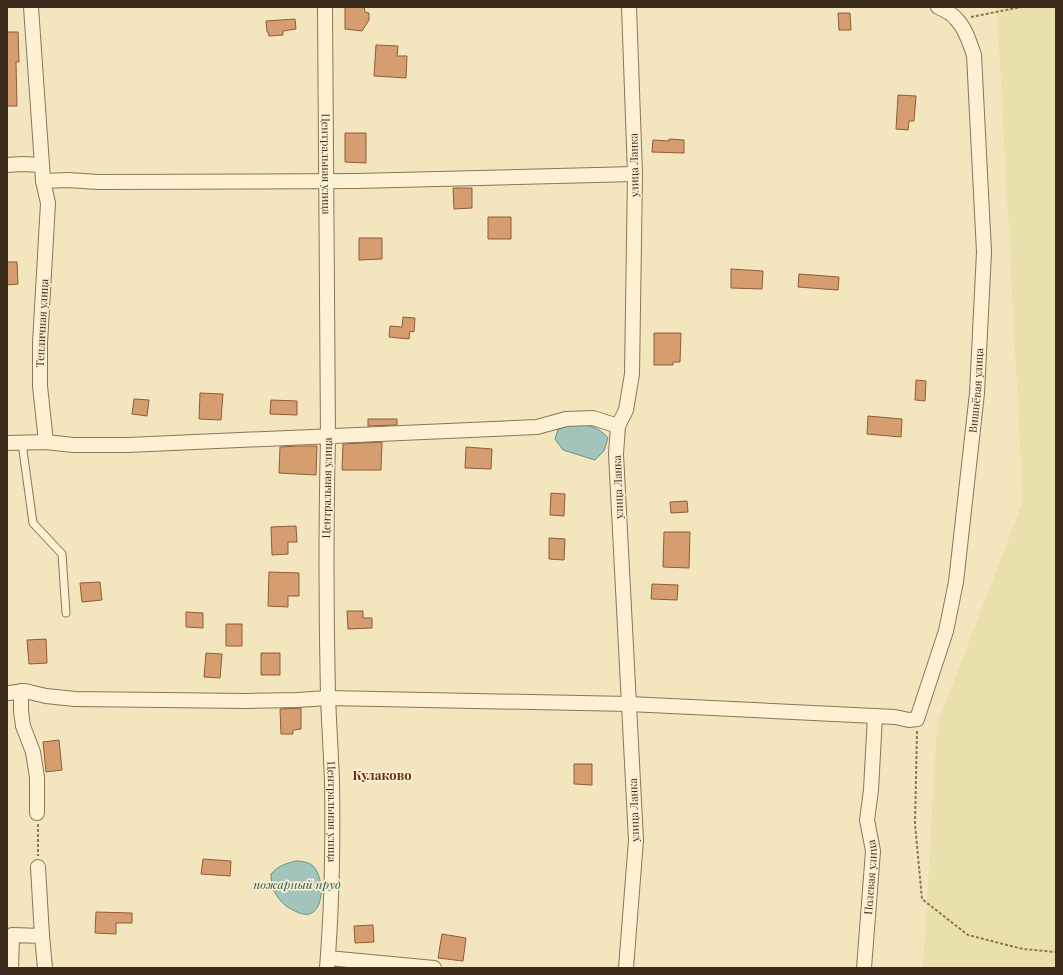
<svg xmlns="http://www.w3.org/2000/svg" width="1063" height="975" viewBox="0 0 1063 975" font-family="'Playfair Display',serif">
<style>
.farmland{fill:#e9e1ab}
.water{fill:#a2c4bb;stroke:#689389}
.building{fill:#d59d70;stroke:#8f5d38}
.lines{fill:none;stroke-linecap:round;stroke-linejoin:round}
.lane-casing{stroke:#8d7555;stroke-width:9}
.street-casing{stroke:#8d7555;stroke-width:16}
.path{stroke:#8d7555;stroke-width:2;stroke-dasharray:3 2;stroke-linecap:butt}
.lane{stroke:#fcf1d2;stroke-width:7}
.street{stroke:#fcf1d2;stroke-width:14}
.labels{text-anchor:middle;stroke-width:3.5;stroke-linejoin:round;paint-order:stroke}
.street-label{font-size:11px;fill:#3b2b1b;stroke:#f9eecf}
.water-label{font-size:12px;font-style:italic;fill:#295c5b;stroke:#f9eecf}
.quarter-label{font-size:13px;font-weight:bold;fill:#6c2b16;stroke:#f9eecf}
</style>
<rect width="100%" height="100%" fill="#f3e5be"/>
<!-- farmland -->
<path class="farmland" d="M997,7H1056V968H923L937,725L1023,501Z"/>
<!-- water -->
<path class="water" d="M570,424C586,425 597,425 608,438L604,451L595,460L563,450L555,439L558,430Z
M296,861C301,861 309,862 313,866C327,880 324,925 297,912C293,910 289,908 286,906C275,896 271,888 271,874C279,865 285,864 296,861Z"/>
<!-- building -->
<path class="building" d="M345,7H364L365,12L369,13V20L362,31L345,29Z
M838,13H850L851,30H839Z
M295,19L296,29L283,31V35L269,36L268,32H267L266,21Z
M7,32H18L19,62H16L17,106H7Z
M376,45L398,46L397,56H407L406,78L374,76Z
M898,95L916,96L914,121H909L908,130L896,129Z
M345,133H366V163L345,162Z
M669,139L684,140V153L652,152L653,140L669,141Z
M453,188H472V208L454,209Z
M488,217H511V239H488Z
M359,238H382V259L359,260Z
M7,262H17L18,284L7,285Z
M731,269L763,271L762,289L731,288Z
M799,274L839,277L838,290L798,287Z
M403,317L415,318L414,332L410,331L409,339L389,337L390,326L402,327Z
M654,333H681L680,362H673V365H654Z
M916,380L926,381L925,401L915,400Z
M200,393L223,394L221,420L199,419Z
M134,399L149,400L147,416L132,414Z
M271,400L297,401V415L270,414Z
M868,416L902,419L901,437L867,434Z
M368,419H397V425L368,426Z
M382,442L381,470H342L343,444Z
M300,446H317L316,475L279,473L280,447Z
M466,447L492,449L491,469L465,468Z
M551,493L565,494L564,516L550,515Z
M687,501L688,512L671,513L670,502Z
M296,526L297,542H288V554L272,555L271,527Z
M664,532H690L689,568L663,567Z
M549,538L565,539L564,560L549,559Z
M269,572L299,573V596H288V607L268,606Z
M100,582L102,600L82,602L80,583Z
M652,584L678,585L677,600L651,599Z
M347,611H363V618H372V628L348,629Z
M186,612L203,613V628L186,627Z
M226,624H242V646H226Z
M46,639L47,663L29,664L27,640Z
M206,653L222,654L220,678L204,677Z
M261,653H280V675H261Z
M301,708V729L293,730V734H281L280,709Z
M59,740L62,770L46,772L43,742Z
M574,764H592V785L574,784Z
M203,859L231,861L230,876L201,874Z
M96,912L132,913V923H116V934L95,933Z
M373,925L374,942L355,943L354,926Z
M442,934L466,938L463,961L438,958Z"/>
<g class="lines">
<!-- lane casing -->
<g class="lane-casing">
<path id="lane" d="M22,443L33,523L62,554L66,613"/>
</g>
<!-- street casing -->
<g class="street-casing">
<g id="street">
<path d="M31,7L42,165L43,181L48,203L40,343V386L46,442"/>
<path id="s1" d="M325,7L328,437C326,523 326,610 328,696C329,725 331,753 332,781C333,843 332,906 327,968"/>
<path d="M7,165L22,164L42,165"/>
<path d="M43,181L68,180L98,182L356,181L635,174"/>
<path d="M7,443L46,442L73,445H128L537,427L566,419L593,418L618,426"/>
<path d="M21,691V711L23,726L33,752L37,777V813"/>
<path id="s2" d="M9,693L25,691L46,696L75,699L247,701L297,700L328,698L629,704L895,717L909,720L917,719L946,631L956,582L977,393L984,252L974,55C970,44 966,29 957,20C953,14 945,10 938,7"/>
<path d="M38,867L42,936"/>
<path d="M328,958L434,968"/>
<path d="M11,968L12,935L42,936L45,968"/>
<path d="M626,968L636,840L616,454L618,426L626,410L632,374L635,174L629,7"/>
<path id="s3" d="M864,968L873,851L867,820L871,790L875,716"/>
</g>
</g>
<!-- path -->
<path class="path" d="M971,17L1021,7
M917,731L915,824L922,899L968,935L1023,949L1056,952
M38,824V856"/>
<!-- lane -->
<use href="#lane" class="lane"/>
<!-- street -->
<use href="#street" class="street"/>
</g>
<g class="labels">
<!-- street labels -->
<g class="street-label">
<text dy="4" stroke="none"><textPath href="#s1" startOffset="157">Центральная улица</textPath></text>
<text transform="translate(634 165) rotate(-91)" y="4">улица Ланка</text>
<text transform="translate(42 323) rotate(-87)" y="4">Тепличная улица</text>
<text dy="4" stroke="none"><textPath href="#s2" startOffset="1245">Вишнёвая улица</textPath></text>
<text transform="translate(618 487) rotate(-92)" y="4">улица Ланка</text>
<text transform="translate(327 488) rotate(-89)" y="4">Центральная улица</text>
<text transform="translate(634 810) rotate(-92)" y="4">улица Ланка</text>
<text dy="4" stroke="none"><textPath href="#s1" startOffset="805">Центральная улица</textPath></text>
<text dy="4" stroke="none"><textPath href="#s3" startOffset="91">Полевая улица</textPath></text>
</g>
<!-- water labels -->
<g class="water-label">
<text x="297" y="889">пожарный пруд</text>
</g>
<!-- quarter labels -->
<g class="quarter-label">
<text x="382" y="780">Кулаково</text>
</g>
</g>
<!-- border -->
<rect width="1063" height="975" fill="none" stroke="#3b2b1b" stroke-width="16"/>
</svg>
